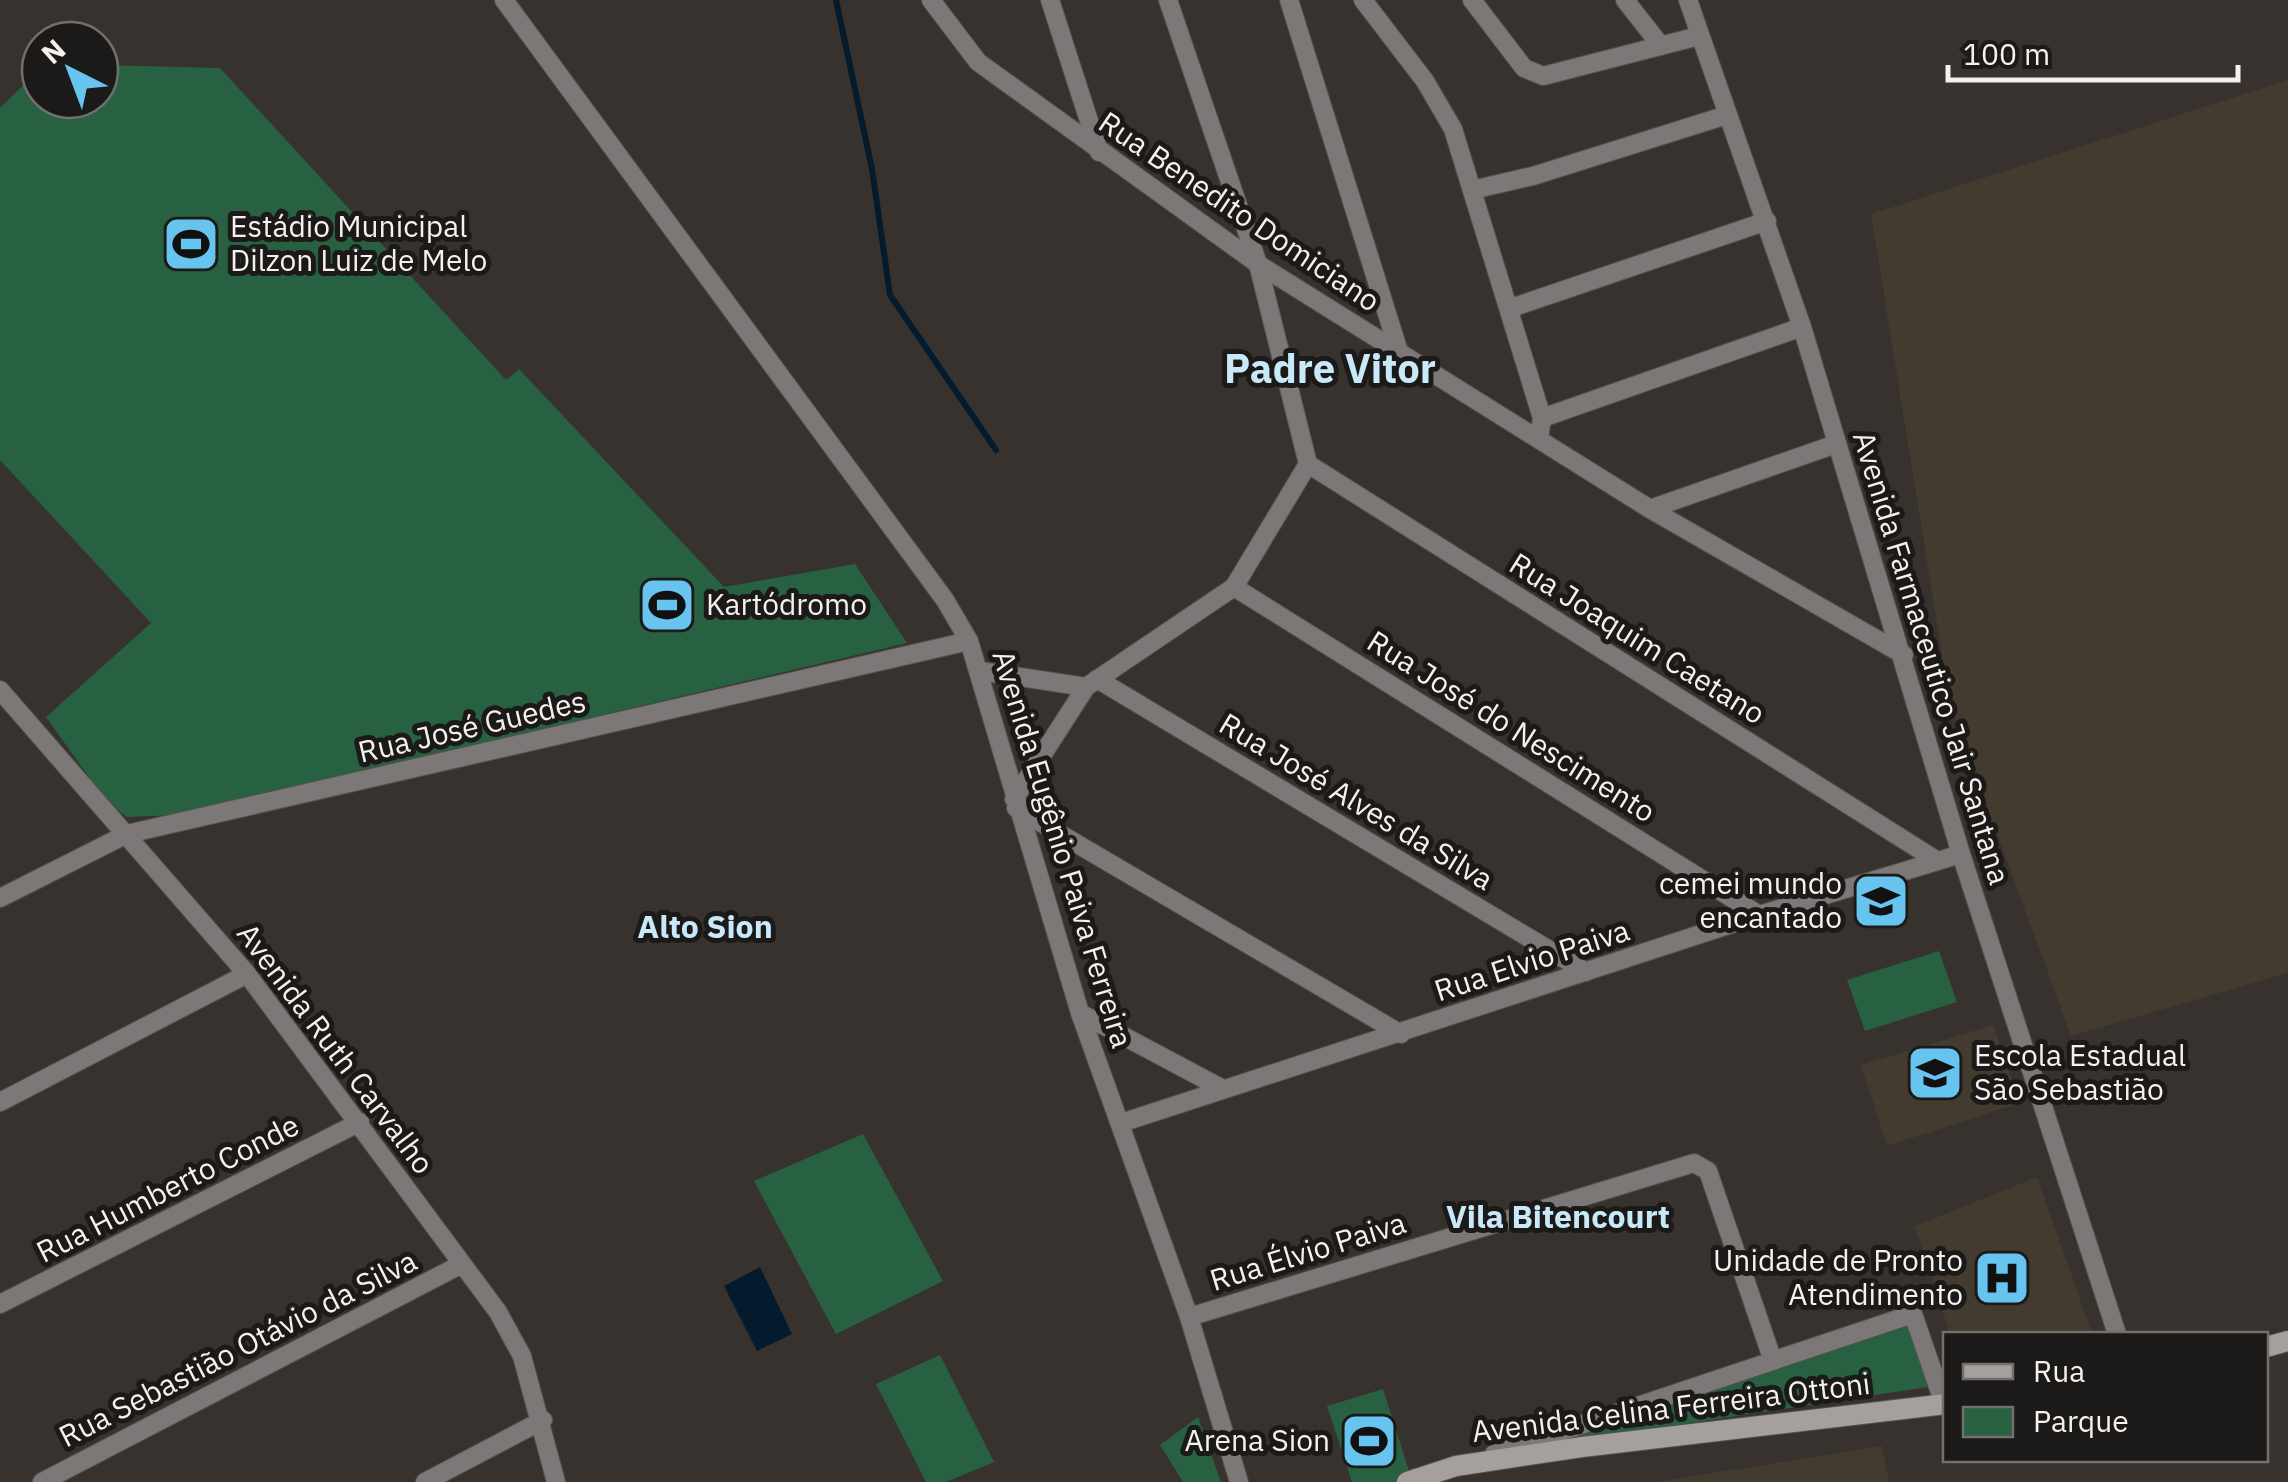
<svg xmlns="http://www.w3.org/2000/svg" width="2288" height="1482" viewBox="0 0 2288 1482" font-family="'IBM Plex Sans',sans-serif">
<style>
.built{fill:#433a30}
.green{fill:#286141}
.water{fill:#031b2d}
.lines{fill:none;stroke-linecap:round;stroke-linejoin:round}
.stream{stroke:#031b2d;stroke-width:6}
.street-casing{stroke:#55514c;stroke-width:20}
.secondary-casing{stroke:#55514c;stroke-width:22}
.street{stroke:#7c7877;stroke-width:18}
.secondary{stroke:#a59f9e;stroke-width:20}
.labels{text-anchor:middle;stroke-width:10;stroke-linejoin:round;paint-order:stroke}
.street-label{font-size:30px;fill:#f4f1ee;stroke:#1c1a18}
.poi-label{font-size:30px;fill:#f4f1ee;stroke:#1c1a18;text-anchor:start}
.neighbourhood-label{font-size:32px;font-weight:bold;fill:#c9e9f9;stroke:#1c1a18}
.district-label{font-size:40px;font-weight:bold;fill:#c9e9f9;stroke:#1c1a18}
</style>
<rect width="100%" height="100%" fill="#37322d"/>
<!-- built -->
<path class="built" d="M2288,80V973L2071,1036L1950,705L1871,214Z
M1993,1025L2020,1103L1887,1146L1861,1065Z
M2037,1177L2091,1330L2076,1334H1950L1915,1226Z
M1882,1446L1889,1482H1655Z"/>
<!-- green -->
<path class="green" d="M100,65L220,68L506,380L519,369L724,587L855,564L907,643L178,815L127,817L107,802L46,717L151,623L0,460V108L40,69V100H100Z
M1939,951L1957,1002L1865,1031L1847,980Z
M863,1134L943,1281L836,1334L754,1181Z
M1914,1315L1941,1385L1506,1451Z
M940,1355L994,1462L946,1482H926L876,1384Z
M1383,1389L1411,1477L1396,1482H1352L1327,1406Z
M1198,1417L1221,1482H1183L1160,1445Z"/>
<!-- water -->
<path class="water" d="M760,1267L792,1334L757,1351L724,1286Z"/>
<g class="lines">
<!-- stream -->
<path class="stream" d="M836,0L872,169L890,295L996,450"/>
<!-- street casing -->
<g class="street-casing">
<path id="street" d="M504,0L945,600L969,641L1080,1013L1189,1317L1239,1482
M931,0L978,62L1258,264L1650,509L1904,655
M1050,0L1099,152
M1289,0L1399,352
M1363,0L1425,81L1453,129L1542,418L1539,439
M1472,0L1524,68L1543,76L1699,36
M1625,0L1661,46
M1688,0L1802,327L1961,854L2117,1334
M1472,190L1533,176L1727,115
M1511,308L1767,221
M1542,418L1802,327
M1308,464L1936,860
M1650,509L1836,444
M1234,587L1759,915
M980,671L1086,687
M1097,679L1586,972
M0,690L247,974L498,1312L522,1356L556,1482
M1014,799L1086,687L1234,587L1308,464L1258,264L1168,0
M1016,808L1401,1034
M0,898L127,834L969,641
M1080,1013L1223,1089
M0,1102L247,974
M1121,1123L1759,915L1961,854
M0,1304L360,1122
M1189,1317L1694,1163L1708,1171L1773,1361
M1494,1454L1913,1314L1944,1404
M42,1482L460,1265
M425,1482L543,1420"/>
</g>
<!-- secondary casing -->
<g class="secondary-casing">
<path id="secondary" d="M2266,1347L2288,1341
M1407,1482L1456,1466L1582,1447L1946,1404"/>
</g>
<!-- street -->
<use href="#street" class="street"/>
<!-- secondary -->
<use href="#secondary" class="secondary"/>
</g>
<!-- icons -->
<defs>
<g id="stadium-square" transform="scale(2.875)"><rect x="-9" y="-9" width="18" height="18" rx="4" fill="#66c4ef" stroke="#1c1a18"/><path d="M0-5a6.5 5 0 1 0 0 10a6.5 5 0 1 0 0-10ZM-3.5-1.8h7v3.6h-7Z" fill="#111"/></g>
<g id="school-square" transform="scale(2.875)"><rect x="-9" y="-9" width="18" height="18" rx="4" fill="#66c4ef" stroke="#1c1a18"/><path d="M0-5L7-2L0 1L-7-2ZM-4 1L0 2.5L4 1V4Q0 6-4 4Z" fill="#111"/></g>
<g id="hospital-square" transform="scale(2.875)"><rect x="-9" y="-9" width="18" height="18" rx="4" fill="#66c4ef" stroke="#1c1a18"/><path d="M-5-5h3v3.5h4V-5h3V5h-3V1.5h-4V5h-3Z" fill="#111"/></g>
</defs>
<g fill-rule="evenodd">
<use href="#stadium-square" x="191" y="244"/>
<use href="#stadium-square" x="667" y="605"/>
<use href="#school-square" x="1881" y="901"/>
<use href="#school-square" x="1935" y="1073"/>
<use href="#hospital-square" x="2002" y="1278"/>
<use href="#stadium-square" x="1369" y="1441"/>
</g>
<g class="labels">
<!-- street labels -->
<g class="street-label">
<text transform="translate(1239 212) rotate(34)" y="10">Rua Benedito Domiciano</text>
<text transform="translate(1637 639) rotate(32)" y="10">Rua Joaquim Caetano</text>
<text transform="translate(1931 658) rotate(73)" y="10">Avenida Farmaceutico Jair Santana</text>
<text transform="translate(472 727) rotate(-13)" y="10">Rua José Guedes</text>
<text transform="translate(1511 727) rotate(32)" y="10">Rua José do Nescimento</text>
<text transform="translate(1356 802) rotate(31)" y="10">Rua José Alves da Silva</text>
<text transform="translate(1062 849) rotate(73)" y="10">Avenida Eugênio Paiva Ferreira</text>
<text transform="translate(1532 961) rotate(-18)" y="10">Rua Elvio Paiva</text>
<text transform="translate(335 1049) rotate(53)" y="10">Avenida Ruth Carvalho</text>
<text transform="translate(168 1189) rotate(-27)" y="10">Rua Humberto Conde</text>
<text transform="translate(1308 1252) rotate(-17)" y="10">Rua Élvio Paiva</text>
<text transform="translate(238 1349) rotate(-27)" y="10">Rua Sebastião Otávio da Silva</text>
<text transform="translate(1671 1408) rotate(-7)" y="10">Avenida Celina Ferreira Ottoni</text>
</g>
<!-- poi labels -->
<g class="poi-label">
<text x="230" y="237">Estádio Municipal<tspan x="230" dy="34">Dilzon Luiz de Melo</tspan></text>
<text x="706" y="615">Kartódromo</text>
<text x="1842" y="894" text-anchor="end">cemei mundo<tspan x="1842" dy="34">encantado</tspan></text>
<text x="1974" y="1066">Escola Estadual<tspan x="1974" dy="34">São Sebastião</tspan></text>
<text x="1963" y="1271" text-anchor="end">Unidade de Pronto<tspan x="1963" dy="34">Atendimento</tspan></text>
<text x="1330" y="1451" text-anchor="end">Arena Sion</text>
</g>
<!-- neighbourhood labels -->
<g class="neighbourhood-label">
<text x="705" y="938">Alto Sion</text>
<text x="1558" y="1228">Vila Bitencourt</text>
</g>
<!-- district labels -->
<g class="district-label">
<text x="1330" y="383">Padre Vitor</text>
</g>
</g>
<!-- legend -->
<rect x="1943" y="1332" width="325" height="130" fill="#1c1a18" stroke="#72706e" stroke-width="2.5"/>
<rect x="1963" y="1364" width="50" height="15" fill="#a59f9e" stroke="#72706e" stroke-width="2.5"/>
<text x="2033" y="1382" font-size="30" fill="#f4f1ee">Rua</text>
<rect x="1963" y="1407" width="50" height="30" fill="#286141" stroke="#72706e" stroke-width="2.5"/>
<text x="2033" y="1432" font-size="30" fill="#f4f1ee">Parque</text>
<!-- north arrow -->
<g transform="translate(70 70) rotate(318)"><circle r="48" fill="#1c1a18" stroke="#72706e" stroke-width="2.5"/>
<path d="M0-8L18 38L0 25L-18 38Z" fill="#66c4ef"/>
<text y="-15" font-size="28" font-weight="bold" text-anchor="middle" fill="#f4f1ee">N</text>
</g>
<!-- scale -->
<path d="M1948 65v15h290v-15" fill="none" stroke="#f4f1ee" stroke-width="5"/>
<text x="1963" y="65" font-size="30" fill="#f4f1ee" stroke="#1c1a18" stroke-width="8" paint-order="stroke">100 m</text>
</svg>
